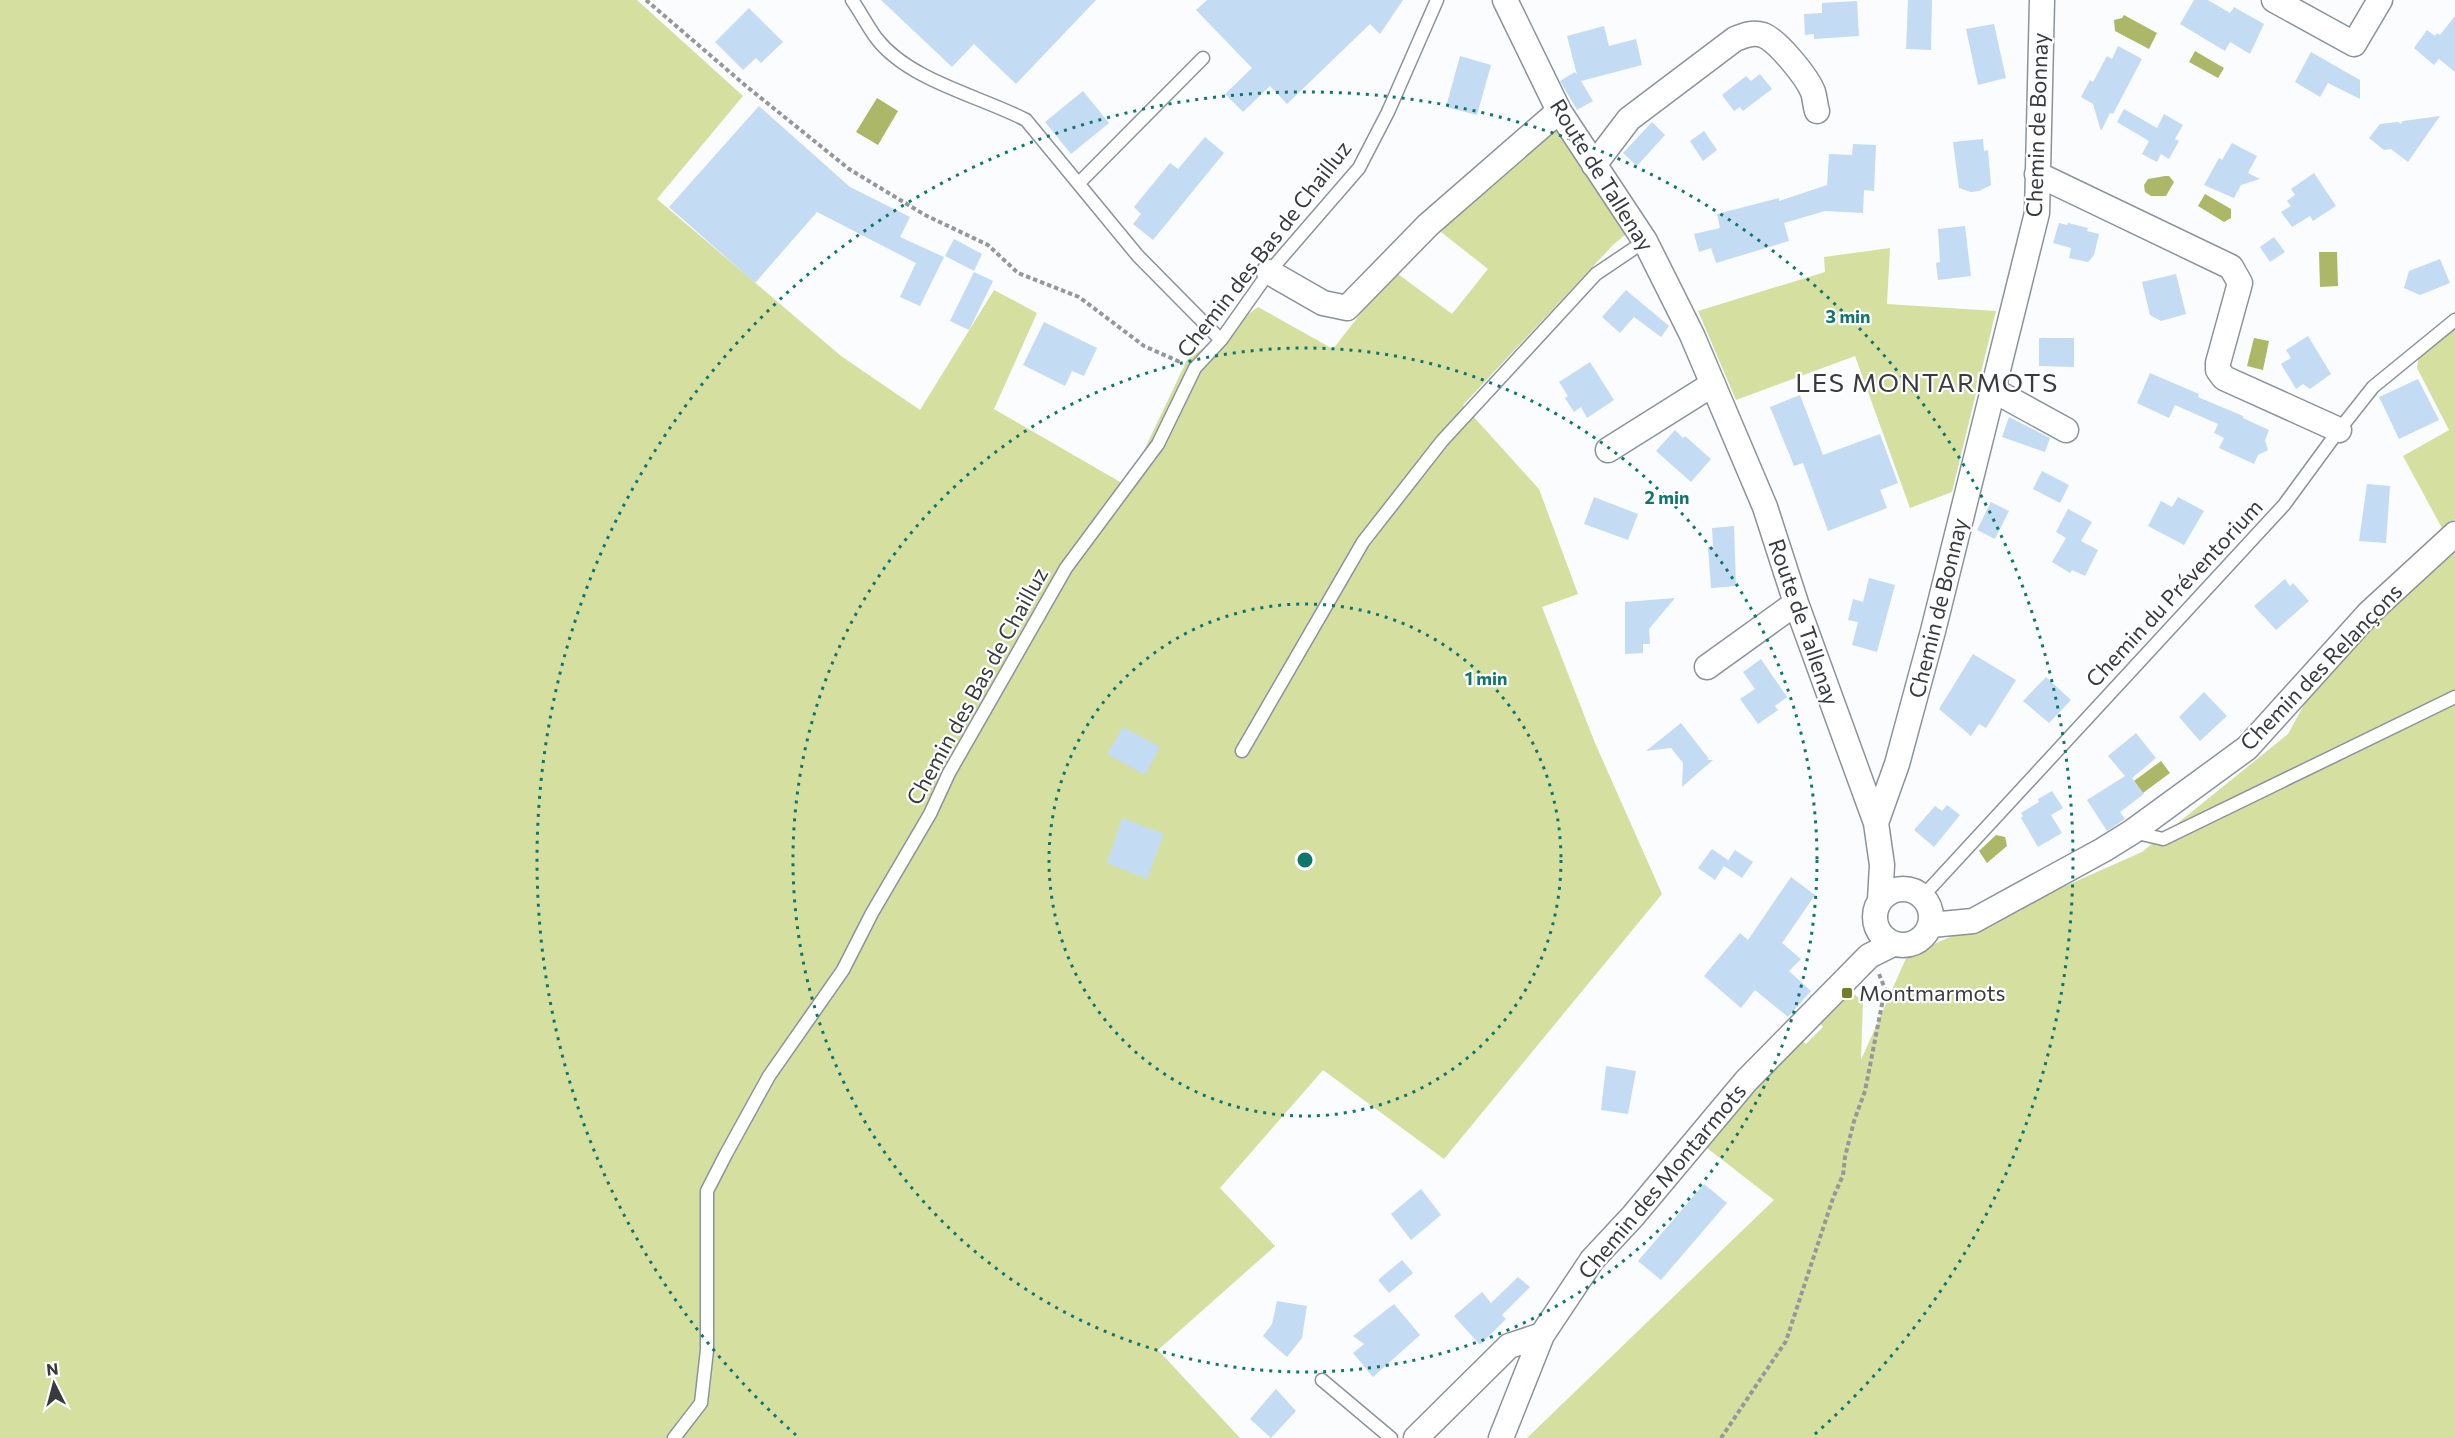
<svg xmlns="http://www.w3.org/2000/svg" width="2455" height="1438" viewBox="0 0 2455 1438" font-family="Commissioner,sans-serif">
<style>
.green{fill:#d5dfa0}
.water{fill:#acb768}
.building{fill:#c4dbf4}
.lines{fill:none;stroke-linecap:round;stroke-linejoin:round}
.lane-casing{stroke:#8a939c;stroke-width:15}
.street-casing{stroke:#8a939c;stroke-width:27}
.path{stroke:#95989b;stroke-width:4;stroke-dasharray:4.5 3;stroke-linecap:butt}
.lane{stroke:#fff;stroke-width:12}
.street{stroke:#fff;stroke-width:24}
.ring{fill:none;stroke:#0f766e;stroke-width:3;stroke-dasharray:3 6}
.poi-dot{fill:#747e2a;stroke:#fff;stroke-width:2}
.labels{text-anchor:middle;stroke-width:4.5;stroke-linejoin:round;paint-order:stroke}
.street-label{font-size:22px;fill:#373b3f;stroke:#fff}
.poi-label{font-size:22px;fill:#373b3f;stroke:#fff;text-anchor:start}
.quarter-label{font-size:26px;letter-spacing:1.5px;fill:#373b3f;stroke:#fff}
.centre{fill:#0f766e;stroke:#fff;stroke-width:3}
.ring-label{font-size:18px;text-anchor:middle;font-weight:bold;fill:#0f766e;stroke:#fff;stroke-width:4.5;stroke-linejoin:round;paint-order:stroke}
</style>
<rect width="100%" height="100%" fill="#fafcfe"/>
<!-- green -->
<path class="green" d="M0,0H637L743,96L657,199L841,356L920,410L994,290L1037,313L994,409L1127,486L1187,360L1258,307L1333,349L1394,271L1452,314L1488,269L1441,232L1504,171L1555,128L1632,229L1613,245L1463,405L1539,489L1578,594L1542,607L1595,743L1662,894L1444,1159L1323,1070L1220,1188L1275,1246L1158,1350L1240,1438H0Z
M1890,248L1887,304L1996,311L1952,492L1910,508L1855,356L1736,400L1698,311L1825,272L1824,257Z
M2455,311V519L2443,530L2403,456L2449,430L2417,368L2420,348Z
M2455,529V1438H1527L1774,1200L1707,1148L1715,1134L1801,1040L1806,1044L1823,1027L1819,1022L1847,989L1863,1001L1861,1060L1907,956L2142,852L2288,734L2356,610Z"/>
<!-- water -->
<path class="water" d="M2124,15L2157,33L2149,49L2115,31L2114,20L2122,18Z
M2195,51L2224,68L2218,78L2189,62Z
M877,98L898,111L878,145L856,132Z
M2165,176H2169L2174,182L2166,196H2151L2145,192L2144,185L2148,179Z
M2205,194L2231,209V218L2224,222L2198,206Z
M2319,252H2337L2338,286L2320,287Z
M2254,338L2269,341L2263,370L2247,366Z
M2161,761L2170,773L2143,793L2134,781Z
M1996,835L2005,837L2007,846L1987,863L1979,851Z"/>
<!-- building -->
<path class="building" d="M881,0H1096L1016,84L974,44L952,67Z
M1207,0H1403L1380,34L1370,24L1287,104L1270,86L1243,112L1225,94L1252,68L1196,10Z
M1908,0H1932L1931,50L1906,49Z
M2194,0H2208L2230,13L2234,7L2264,24L2250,54L2230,42L2225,51L2180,24Z
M1857,1L1859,36L1814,39V34L1805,35L1804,14L1822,13V3Z
M749,8L783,42L761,63L756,58L743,70L715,42Z
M2455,16V72L2439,59L2434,65L2414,48L2427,30L2435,36L2437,33L2440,35Z
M1994,24L2006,78L1978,85L1966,29Z
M1604,26L1609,46L1636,39L1642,65L1581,81L1593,101L1577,110L1560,81L1575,72L1577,75L1567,36Z
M2118,46L2142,59L2113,114L2110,113L2101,131L2093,104L2081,97L2090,80L2093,82L2107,56L2112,59Z
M2311,52L2360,80V99L2328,83L2320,97L2295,82Z
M1460,56L1491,65L1477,115L1446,107Z
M1760,74L1772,89L1743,111L1740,107L1734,111L1722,95L1746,76L1751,81Z
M1083,91L1109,123L1071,154L1045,122Z
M759,106L850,187L910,217L900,237L944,257L920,306L900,297L916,263L817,212L755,283L669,207Z
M2124,109L2157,128L2164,114L2183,125L2175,139L2179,141L2169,159L2161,154L2157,162L2142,154L2149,141L2117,122Z
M2440,116L2408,162L2391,149L2384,150L2369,138L2380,124L2398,122L2401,124L2403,121Z
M1652,122L1665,135L1637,166L1623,153Z
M1704,131L1717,150L1703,161L1690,141Z
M1205,137L1224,153L1153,240L1133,224L1141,214L1134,207L1170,163L1178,169Z
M1983,139L1984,151L1988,150L1991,185L1979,191L1971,192L1959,188L1953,142Z
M2232,143L2257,156L2248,173L2260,179L2241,185L2234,198L2204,185L2219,158L2222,160Z
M1853,144L1876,145L1874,191L1864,190L1863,213L1825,211L1784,223L1789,241L1716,263L1711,248L1699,252L1694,234L1720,228L1717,214L1779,198V201L1827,185L1829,154L1852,155Z
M2314,173L2336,206L2313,221L2310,216L2292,227L2281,212L2291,206L2287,201L2295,195L2291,189Z
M2059,223L2067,225L2068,223L2088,228L2087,231L2099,234L2094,255L2088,262L2069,258L2071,248L2053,243Z
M1965,226L1971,276L1938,280L1936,263L1940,262L1938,229Z
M2274,237L2285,252L2270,262L2260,247Z
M954,239L982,254L974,271L945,256Z
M2440,259L2450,283L2420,295L2404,288L2409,271Z
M974,272L993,281L969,330L950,321Z
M2176,274L2186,314L2161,321L2150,315L2142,282Z
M1626,290L1669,326L1661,337L1634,317L1620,333L1602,317Z
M1044,322L1097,348L1084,376L1072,371L1065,386L1023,365Z
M2308,336L2331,374L2310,389L2303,384L2296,389L2281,364L2291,358L2286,350Z
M2039,338H2074V367L2039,366Z
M1590,362L1614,400L1587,418L1581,407L1574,412L1565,398L1568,396L1559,382Z
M2150,373L2199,394L2198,397L2243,416V418L2269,430L2265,440L2268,450L2258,455L2254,464L2219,448L2224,438L2214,433L2218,424L2175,405L2169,418L2137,403Z
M2418,379L2439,420L2399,439L2379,397Z
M1800,395L1823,455L1880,434L1898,483L1880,490L1887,508L1828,531L1803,463L1794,466L1770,407Z
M2009,417L2050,438L2045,452L2002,437Z
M1675,430L1683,438L1685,436L1711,459L1691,482L1656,451Z
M2042,471L2069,485L2060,503L2033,489Z
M2367,484L2390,486L2386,543L2359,541Z
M1594,497L1638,514L1628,540L1584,524Z
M2178,497L2204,511L2184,545L2148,526L2161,501L2172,507Z
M1991,502L2009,511L1995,539L1977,530Z
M2068,509L2092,522L2081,541L2098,550L2085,576L2072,570L2070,573L2052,562L2066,538L2056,532Z
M1734,526L1736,586L1711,588L1708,547H1713L1712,528Z
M1869,578L1895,585L1877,652L1852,645L1858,622L1848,620L1853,599L1863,602Z
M2285,579L2290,586L2293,583L2309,601L2276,630L2254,606Z
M1675,598L1649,629L1650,644H1643V653L1625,654V602Z
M1973,654L2016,680L1986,728L1979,724L1971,736L1939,709Z
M1761,659L1787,697L1775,706L1778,710L1758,724L1740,699L1755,689L1743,672Z
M2046,677L2071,700L2049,723L2023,701Z
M2204,692L2227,716L2200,741L2179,717Z
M1681,723L1709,759L1707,760H1713L1682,787L1683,763L1671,748L1646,751Z
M1123,727L1160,747L1145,775L1107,754Z
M2136,733L2156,758L2132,778L2144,794L2120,812L2125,819L2107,831L2087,800L2125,776L2108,756Z
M2052,791L2063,808L2051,815L2062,833L2038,847L2021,818L2023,816L2021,813L2039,802L2038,799Z
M1947,805L1960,815L1934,847L1914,830L1935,806L1942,811Z
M1122,818L1164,834L1147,879L1107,863Z
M1712,849L1728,860L1725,865L1735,850L1753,862L1742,878L1724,866L1715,880L1698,868Z
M1791,877L1815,895L1782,943L1801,959L1789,971L1811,991L1788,1017L1755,990L1741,1008L1704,976L1740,933L1748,940Z
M1606,1066L1636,1071L1628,1114L1601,1110Z
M1704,1184L1727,1203L1661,1280L1638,1261Z
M1421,1189L1441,1215L1411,1240L1391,1214Z
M1402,1260L1413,1273L1389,1293L1378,1280Z
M1518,1277L1530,1287L1502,1315L1506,1319L1480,1345L1454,1316L1482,1292L1491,1303Z
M1277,1301L1307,1306L1302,1338L1287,1357L1263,1336L1272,1324Z
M1394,1304L1420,1335L1373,1377L1353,1353L1364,1344L1353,1336Z
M1276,1389L1296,1411L1271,1438L1250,1419Z"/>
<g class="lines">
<!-- lane casing -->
<g class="lane-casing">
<path id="lane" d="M852,0C861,13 868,27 877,39C910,81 980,96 1026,120L1138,256L1221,340
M1079,183L1203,58
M1242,751L1363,542L1442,441L1596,274L1645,241
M2133,832L2163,839L2455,697
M1923,896L2284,505L2339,430L2373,387L2455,320
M1322,1380L1391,1438
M674,1438L701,1403L707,1350V1191L726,1154L769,1076L843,970L872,913L930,814L949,773L1066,568L1158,444L1195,368L1221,340L1269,272L1359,168L1388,112L1437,0"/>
</g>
<!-- street casing -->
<g class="street-casing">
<path id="street" d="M1505,0L1559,111L1645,241L1692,335L1765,507L1796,603L1876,823L1882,865L1880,900
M2274,0L2354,44L2380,0
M1594,165L1629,119L1735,39C1745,35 1753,32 1763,35C1778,41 1807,77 1813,92C1815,98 1815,105 1817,111
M2037,174L2231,267L2240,283L2218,363V370L2224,378L2339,430
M1269,272L1323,303L1347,308L1428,225L1559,111
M1993,390L2066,430
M1608,450L1713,384
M1707,667L1796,603
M1876,823L1897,764L1933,631L2037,213L2042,0
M1875 917a28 28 0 1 1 56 0a28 28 0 1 1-56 0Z
M1931,925L1973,921L2103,850L2132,832L2247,748L2369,613L2455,534
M1416,1438L1509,1346L1542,1335
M1501,1438L1542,1335L1592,1260L1633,1216L1746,1081L1869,956L1893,944"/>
</g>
<!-- path -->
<path class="path" d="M646,0L746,86L849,169L925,215L988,245L1018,273L1079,297L1144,346L1180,362
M1721,1438L1786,1341L1833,1198L1843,1175L1845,1157L1854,1121L1865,1091L1885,989L1879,974"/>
<!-- lane -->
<use href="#lane" class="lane"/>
<!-- street -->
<use href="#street" class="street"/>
</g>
<!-- distance rings -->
<g class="ring">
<circle cx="1305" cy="860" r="256"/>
<circle cx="1305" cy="860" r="512"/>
<path d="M796 1435A768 768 0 1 1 1814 1435"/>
</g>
<!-- markers -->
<rect class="poi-dot" x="1841" y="987" width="12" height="12" rx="3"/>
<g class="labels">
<!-- street labels -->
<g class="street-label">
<text transform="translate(2037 125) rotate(-88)" y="8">Chemin de Bonnay</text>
<text transform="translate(1602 175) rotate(58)" y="8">Route de Tallenay</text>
<text transform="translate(1264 249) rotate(-52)" y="8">Chemin des Bas de Chailluz</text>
<text transform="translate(2174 593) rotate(-47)" y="8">Chemin du Préventorium</text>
<text transform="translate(1938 608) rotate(-76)" y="8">Chemin de Bonnay</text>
<text transform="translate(1804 622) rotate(71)" y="8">Route de Tallenay</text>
<text transform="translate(2321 667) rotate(-46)" y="8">Chemin des Relançons</text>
<text transform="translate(977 686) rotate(-61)" y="8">Chemin des Bas de Chailluz</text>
<text transform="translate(1662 1181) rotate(-50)" y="8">Chemin des Montarmots</text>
</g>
<!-- poi labels -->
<g class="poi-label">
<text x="1859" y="1001">Montmarmots</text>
</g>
<!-- quarter labels -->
<g class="quarter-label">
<text x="1927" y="392">LES MONTARMOTS</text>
</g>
</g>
<circle cx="1305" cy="860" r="9" class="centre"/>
<g class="ring-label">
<text x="1848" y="323">3 min</text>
<text x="1667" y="504">2 min</text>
<text x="1486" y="685">1 min</text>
</g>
<!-- north arrow -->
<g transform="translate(54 1384) rotate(354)" stroke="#ffffff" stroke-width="4.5" paint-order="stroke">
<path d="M0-4.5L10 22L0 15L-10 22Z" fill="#373b3f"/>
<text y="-9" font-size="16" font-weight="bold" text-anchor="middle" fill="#373b3f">N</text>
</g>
</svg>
